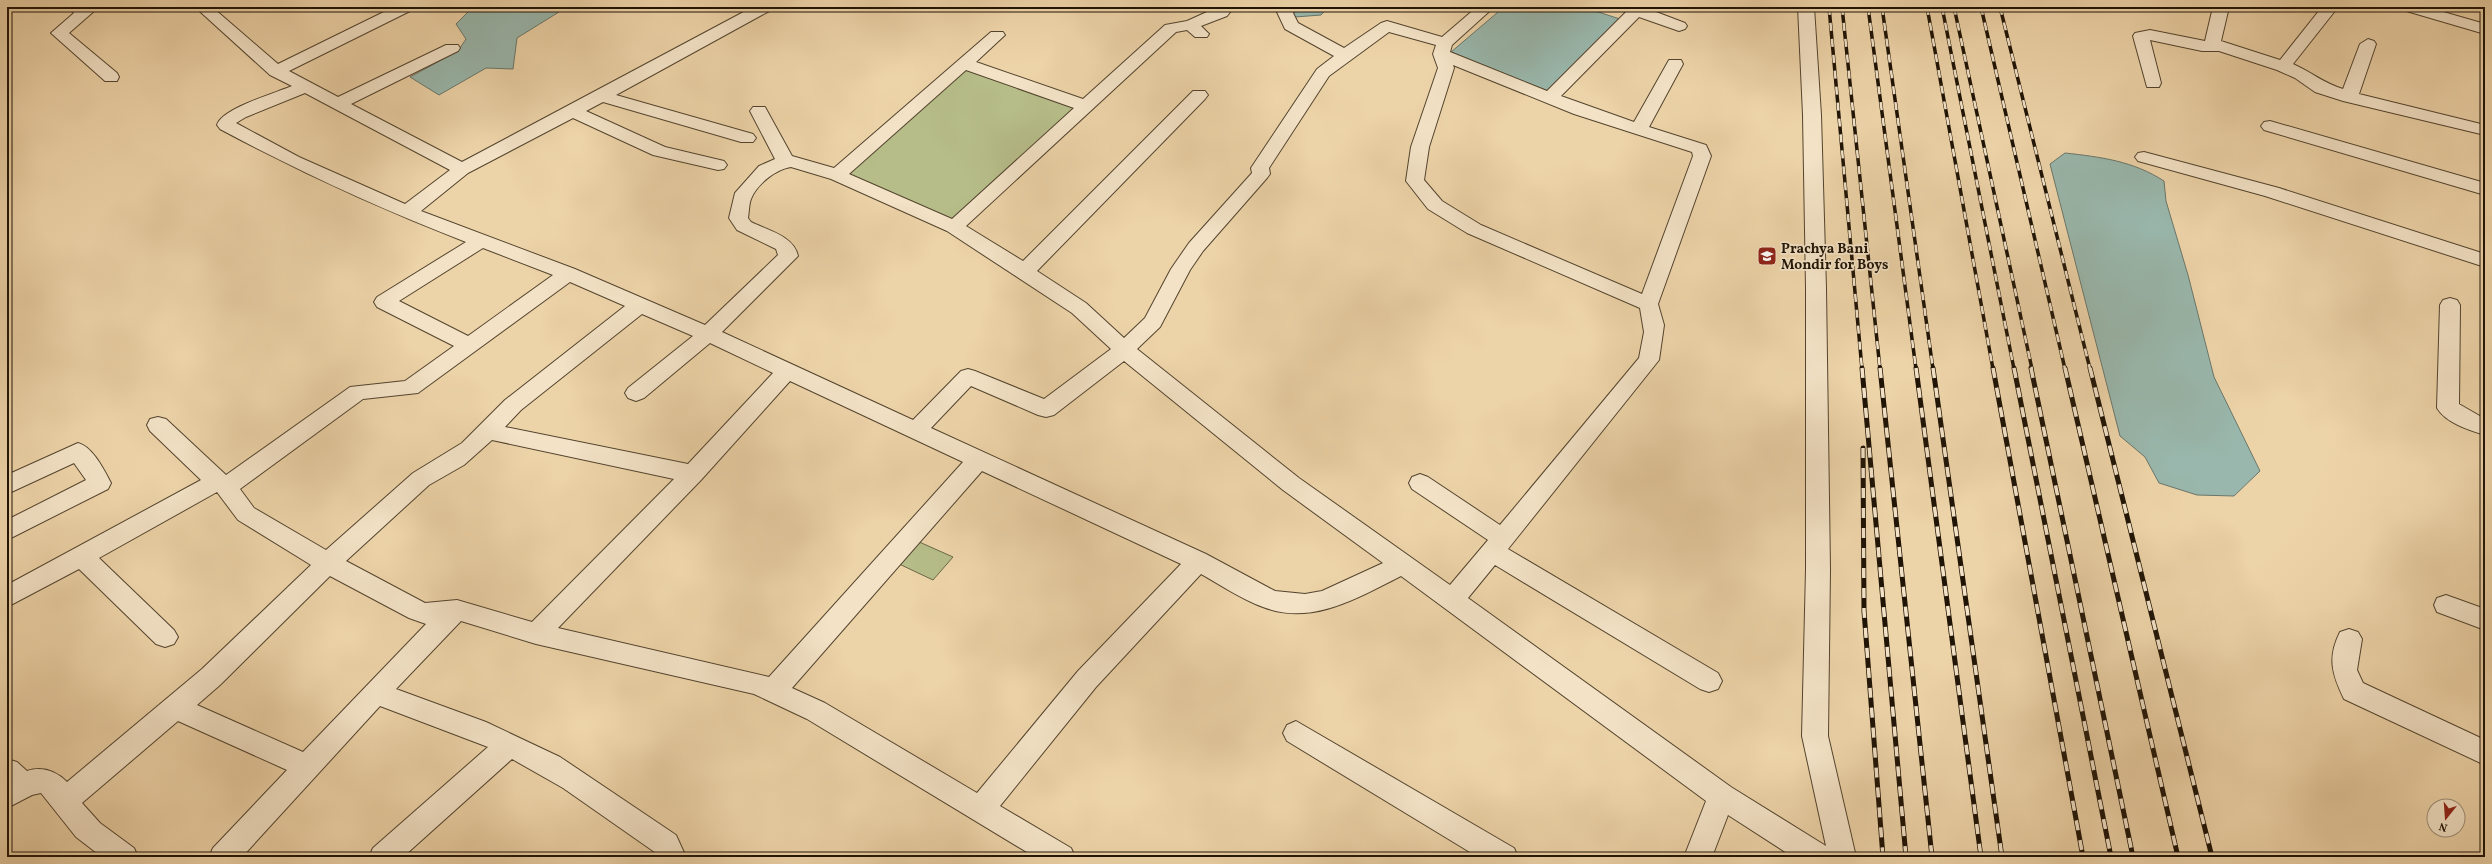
<svg xmlns="http://www.w3.org/2000/svg" width="2492" height="864" viewBox="0 0 2492 864" font-family="Vollkorn,serif">
<style>
.green{fill:#b6bd89;stroke:#6b6848}
.water{fill:#99b7ac;stroke:#69766a}
.lines{fill:none;stroke-linecap:round;stroke-linejoin:round}
.minor-casing{stroke:#53442e;stroke-width:2}
.minor{fill:#f3e2c6;fill-rule:evenodd}
.rail-far1-casing{stroke:#201406;stroke-width:3.5}
.rail-casing{stroke:#201406;stroke-width:5}
.rail-far1{stroke:#f3e2c6;stroke-width:2.5;stroke-dasharray:8;stroke-linecap:butt}
.rail{stroke:#f3e2c6;stroke-width:3.5;stroke-dasharray:10;stroke-linecap:butt}
.labels{text-anchor:middle;stroke-width:3.5;stroke-linejoin:round;paint-order:stroke}
.poi-label{font-size:14px;font-weight:bold;fill:#201406;stroke:#f3e2c6;text-anchor:start}
</style>
<rect width="100%" height="100%" fill="#edd3a8"/>
<filter id="stains"><feTurbulence type="fractalNoise" baseFrequency=".005" numOctaves="4"/><feColorMatrix values="0 0 0 0 .2 0 0 0 0 .09 0 0 0 0 .02 0 0 0 .5 -.17"/></filter>
<radialGradient id="worn" r=".72"><stop offset=".6" stop-color="#630" stop-opacity="0"/><stop offset="1" stop-color="#630" stop-opacity=".3"/></radialGradient>
<!-- green -->
<path class="green" d="M964,64L1086,106L954,222L842,174Z
M917,541L953,557L933,580L897,563Z"/>
<!-- water -->
<path class="water" d="M473,7H567L517,38L513,69L486,68L439,95L410,77L458,51L466,39L456,24Z
M1295,7H1328L1321,15L1295,17L1289,13Z
M1504,7H1583L1629,22L1553,93L1451,52Z
M2065,153C2101,157 2133,161 2164,181L2166,201L2188,275L2214,377L2260,471L2234,496L2197,495L2159,483L2145,457L2120,436L2050,164Z"/>
<g class="lines">
<!-- minor casing -->
<g class="minor-casing">
<path id="minor" d="M67,7H87L93,12L69,33L117,73L119,77L117,81H105L51,33L74,13Z
M195,7H212L278,64L394,7H414L412,10L289,71L338,97L446,45H458L460,48L458,51L351,104L462,162L753,7H773L771,10L616,95L753,134L756,138L753,142H741L603,102L586,111L665,147L724,161L727,165L724,169L718,170L653,155L573,118L468,173L421,211L575,269L705,325L778,255L776,249L737,230L729,218L735,193L759,166L775,159L750,111L753,107H765L792,156L834,168L991,32H1003L1005,35L976,62L1083,99L1165,25L1187,21L1218,7H1234L1227,16L1201,26L1209,34L1207,37H1195L1187,30L1176,32L966,226L1023,261L1193,91H1205L1208,95L1205,99L1037,271L1086,303L1124,338L1145,318L1171,269L1189,243L1252,173L1251,168L1317,69L1334,56L1285,29L1277,12L1281,7H1298L1293,13L1298,23L1344,48L1381,23L1387,21L1442,37L1477,7H1494L1452,45L1450,52L1547,91L1626,12L1618,7H1643L1685,23L1687,26L1685,29L1679,31L1639,17L1561,96L1634,122L1669,60H1681L1683,64L1649,127L1706,145L1711,156L1658,304L1664,325L1659,360L1508,549L1718,673L1722,681L1718,689L1709,692L1700,689L1495,565L1468,598L1731,787L1826,846L1802,736L1806,569V288L1803,115L1798,7H1814L1821,115L1826,288L1830,569L1828,736L1856,857H1793L1728,815L1712,857H1684L1706,801L1401,576C1357,598 1312,626 1263,607C1241,599 1221,585 1201,574L1096,687L1000,806L1071,848L1075,857H1035L807,719L754,694L536,644L461,621L396,689L486,722L560,757L676,835L686,857H658L656,853L563,788L512,759L403,857H369L373,848L488,747L380,706L242,857H209L213,848L287,770L178,721L82,803L100,823L134,848L138,857H102L76,837L41,793L32,795L7,808V759L17,762L27,771C42,766 56,771 67,782L202,669L311,565L238,520L217,492L99,558L174,630L178,637L174,644L165,647L156,644L79,569L7,607V585L201,480L150,431L147,425L150,419L158,417L166,419L226,475L350,387L405,381L454,346L377,307L374,302L377,297L466,242C381,209 300,172 220,129L217,125C222,108 276,93 292,86L270,75ZM1389,32L1436,45L1433,54L1438,68L1411,147L1406,181L1428,209L1467,233L1640,308L1644,332L1639,358L1500,525L1428,477L1420,474L1412,477L1409,483L1412,489L1488,540L1450,585L1299,478L1137,349L1160,327L1190,270L1203,251L1267,178L1270,174L1269,168L1329,76ZM1453,65L1574,114L1692,152L1693,156L1642,294L1481,225L1442,201L1424,180L1429,147L1454,68ZM966,70L1074,108L952,219L849,174ZM305,93L450,170L405,204L299,157L236,123L246,117ZM791,167L831,179L947,231L1072,313L1111,349L1044,399L975,371L968,369L961,371L913,420L722,332L798,256C794,236 767,230 751,222L748,218C749,212 749,204 751,199C757,184 776,169 791,167ZM483,248L553,275L468,336L399,301ZM570,282L625,306L505,400L462,443L413,473L326,550L254,508L240,489L363,399L418,393ZM642,314L693,336L628,388L625,393L628,398L636,401L644,398L710,343L773,373L688,464L505,427L521,410ZM1124,361L1283,490L1383,563L1322,591L1305,594L1275,591L1206,554L931,428L971,386L1038,415L1046,417L1054,415ZM790,381L963,462L769,677L558,628L701,480ZM492,440L674,479L532,622L457,600L425,603L346,561L429,485L464,465ZM982,471L1181,564L1078,671L977,793L825,703L792,688ZM330,576L409,618L426,624L303,752L197,705L220,685Z
M2213,7H2229L2221,41L2280,60L2322,7H2338L2293,64C2311,72 2325,84 2343,89L2360,44L2368,39L2374,41L2376,44L2359,94L2485,125V135L2343,101L2315,92L2295,78L2277,70L2219,51H2202L2150,40L2161,83L2159,87H2147L2133,36L2135,33L2150,30L2205,41Z
M2401,7H2426L2485,24V34L2403,10Z
M2270,121L2485,183V195L2264,130L2261,126L2264,122Z
M2144,152L2279,188L2485,254V267L2265,196L2138,161L2135,157L2138,153Z
M2450,298L2457,300L2460,305L2459,404L2485,419V435C2469,430 2446,423 2437,408L2440,305L2443,300Z
M78,443C93,447 104,470 111,483L108,489L7,540V520L86,480L74,463L7,494V475Z
M2446,595L2485,609V630L2437,612L2434,605L2437,598Z
M2349,629L2358,632L2362,639L2357,670L2363,683L2485,740V765L2344,699C2332,674 2327,658 2340,632Z
M1296,721L1514,848L1518,857H1478L1287,741L1283,733L1287,725Z"/>
</g>
<!-- minor -->
<use href="#minor" class="minor"/>
<!-- rail-far1 casing -->
<g class="rail-far1-casing">
<path id="rail-far1" d="M1829,7L1862,369
M1842,7L1880,369
M1868,7L1916,369
M1882,7L1933,369
M1927,7L1993,369
M1942,7L2014,369
M1954,7L2032,369
M1981,7L2065,369
M2000,7L2090,369"/>
</g>
<!-- rail casing -->
<g class="rail-casing">
<path id="rail" d="M1862,368L1906,857
M1880,368L1932,857
M1916,368L1981,857
M1933,368L2002,857
M1993,368L2083,857
M2014,368L2111,857
M2031,368L2133,857
M2065,368L2178,857
M2090,368L2212,857
M1863,448L1864,611L1883,857"/>
</g>
<!-- rail-far1 -->
<use href="#rail-far1" class="rail-far1"/>
<!-- rail -->
<use href="#rail" class="rail"/>
</g>
<!-- icons -->
<defs>
<g id="school-square" transform="scale(1)"><rect x="-9" y="-9" width="18" height="18" rx="4" fill="#8f2418" stroke="#f3e2c6"/><path d="M0-5L7-2L0 1L-7-2ZM-4 1L0 2.5L4 1V4Q0 6-4 4Z" fill="#fff"/></g>
</defs>
<g fill-rule="evenodd">
<use href="#school-square" x="1767" y="256"/>
</g>
<g class="labels">
<!-- poi labels -->
<g class="poi-label">
<text x="1781" y="253">Prachya Bani<tspan x="1781" dy="16">Mondir for Boys</tspan></text>
</g>
</g>
<!-- margin -->
<rect width="2492" height="864" fill="none" stroke="#edd3a8" stroke-width="24"/>
<rect x="8" y="8" width="2476" height="848" fill="none" stroke="#201406" stroke-width="2"/>
<rect x="12" y="12" width="2468" height="840" fill="none" stroke="#201406"/>
<!-- north arrow -->
<g transform="translate(2446 818) rotate(197)"><circle r="19" fill="#f3e2c6" stroke="#9f9079"/>
<path d="M0-3L7 15L0 10L-7 15Z" fill="#8f2418"/>
<text y="-6" font-size="11" font-weight="bold" text-anchor="middle" fill="#201406">N</text>
</g>
<rect width="100%" height="100%" filter="url(#stains)"/>
<rect width="100%" height="100%" fill="url(#worn)"/>
</svg>
